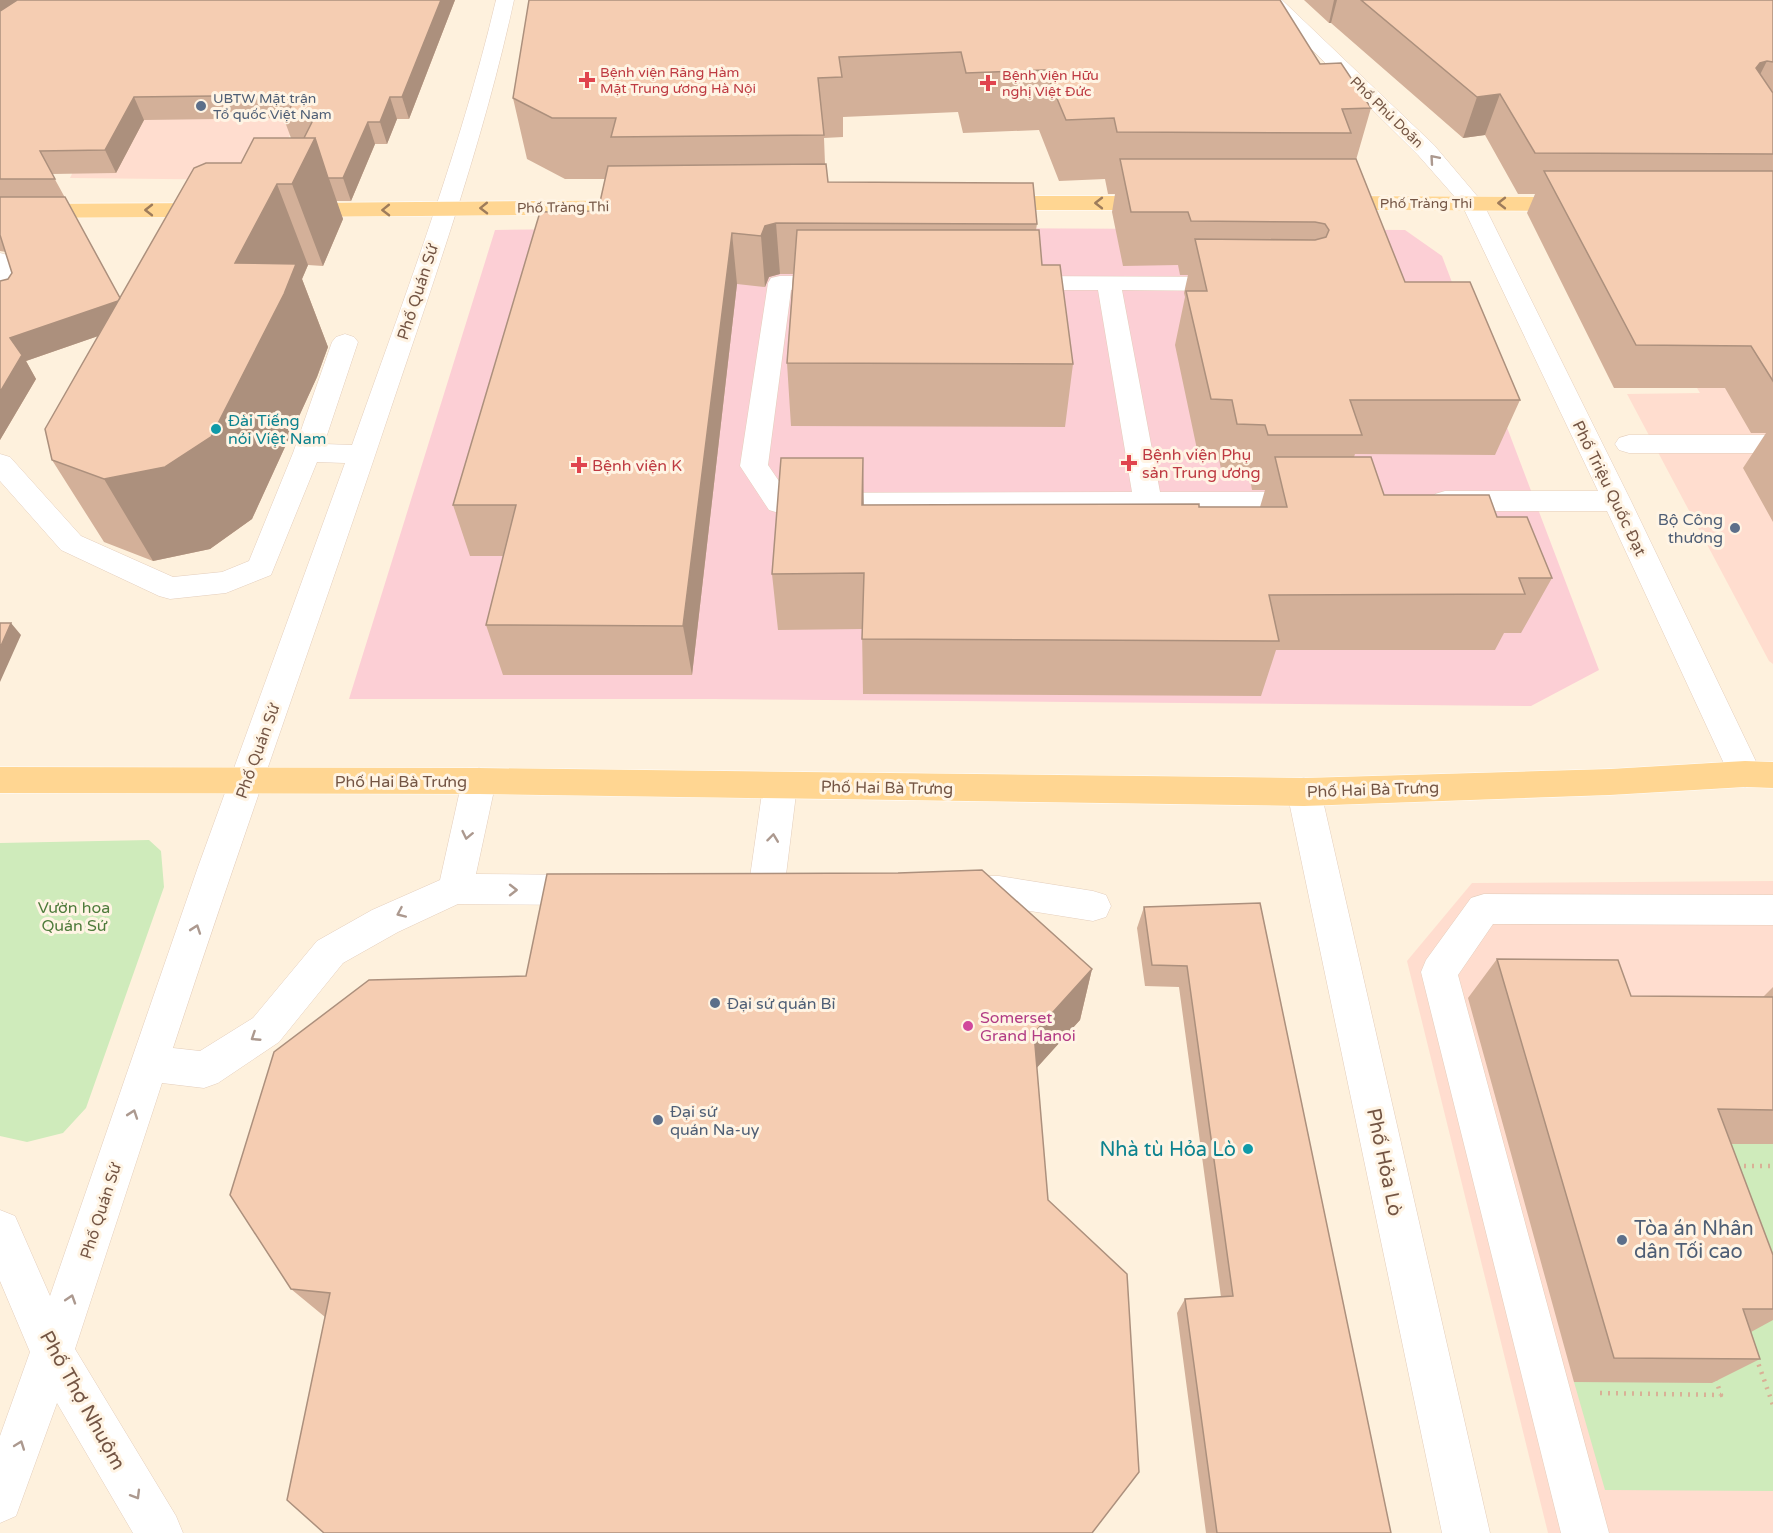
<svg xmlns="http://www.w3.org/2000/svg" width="1773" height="1533" viewBox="0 0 1773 1533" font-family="'Varela Round',sans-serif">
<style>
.commercial{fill:#ffddcf}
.medical{fill:#fccfd5}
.green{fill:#cfebbb}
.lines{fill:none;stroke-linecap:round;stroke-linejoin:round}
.minor-casing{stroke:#e4cebc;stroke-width:1}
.major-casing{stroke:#fff;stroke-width:1}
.path{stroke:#d9b096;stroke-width:4.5;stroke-dasharray:2 6;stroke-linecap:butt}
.minor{fill:#fff;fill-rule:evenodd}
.major{fill:#ffd692;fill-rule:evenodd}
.wall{fill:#d3b099;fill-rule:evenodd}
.shaded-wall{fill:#ac907d}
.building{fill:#f5cdb2;stroke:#ac907d;stroke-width:1.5}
.oneway{stroke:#ac998f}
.oneway2{stroke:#9e7c5b}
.health-dot{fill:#e0444e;stroke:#fff4e4;stroke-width:2}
.service-dot{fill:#5c6f8a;stroke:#fff4e4;stroke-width:2}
.culture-dot{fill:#0f9aa8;stroke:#fff4e4;stroke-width:2}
.hotel-dot{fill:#d1479c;stroke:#fff4e4;stroke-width:2}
.labels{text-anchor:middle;stroke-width:6;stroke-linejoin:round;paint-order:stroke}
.far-health-label{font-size:14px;fill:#be3a42;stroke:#fff4e4;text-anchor:start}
.far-service-label{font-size:14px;fill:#4e5e75;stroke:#fff4e4;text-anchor:start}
.far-street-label{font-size:14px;fill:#745544;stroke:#fff4e4}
.street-label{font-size:16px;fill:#745544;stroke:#fff4e4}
.culture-label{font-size:16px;fill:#0d838f;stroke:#fff4e4;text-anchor:start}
.health-label{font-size:16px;fill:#be3a42;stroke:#fff4e4;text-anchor:start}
.service-label{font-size:16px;fill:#4e5e75;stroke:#fff4e4;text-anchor:start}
.park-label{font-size:16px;fill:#4e7b3b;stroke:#fff4e4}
.hotel-label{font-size:16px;fill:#b23c85;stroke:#fff4e4;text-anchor:start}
.near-culture-label{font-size:20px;fill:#0d838f;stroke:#fff4e4;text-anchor:end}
.near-street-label{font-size:20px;fill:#745544;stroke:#fff4e4}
.near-service-label{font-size:20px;fill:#4e5e75;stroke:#fff4e4;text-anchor:start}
</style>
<rect width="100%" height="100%" fill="#fef1dd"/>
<!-- commercial -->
<path class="commercial" d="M350,11L268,180L70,178L85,147Z
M1659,323H1773V664L1769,661L1627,394L1700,393Z
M1773,881V1533H1548L1407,961L1472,883Z"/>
<!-- medical -->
<path class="medical" d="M761,227L1405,230L1442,256L1599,670L1531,706L714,699H349L495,230Z"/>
<!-- green -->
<path class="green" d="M149,840L161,851L164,887L86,1108L63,1133L27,1142L0,1136V843Z
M1676,1143L1773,1144V1491L1605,1490L1574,1382H1711Z"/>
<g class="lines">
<!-- minor casing -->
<g class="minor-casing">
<path id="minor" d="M496,0H514C484,139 436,274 391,408C320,621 243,834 173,1048L200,1051L253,1018L317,941L372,910L440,880L462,781L467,772L479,768L491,772L496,781L476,874L588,875L600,879L606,890L600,901L588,905L458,904L398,932L343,963L279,1042L218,1083L204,1088L162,1083L75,1349L176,1516L183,1533H133L57,1403L16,1516L0,1523V1436L30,1352L0,1281V1210L15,1216L50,1296L198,867L345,463L317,462L271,575L226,593L170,599L159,596L61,550L0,481V454L10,457L81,536L173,577L222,572L249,561L293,453L332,342L336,337L345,334L354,337L358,342L324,444L352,445C404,298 460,152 496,0Z
M1262,0H1282L1434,145L1483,203L1631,501L1762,774L1757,783L1745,787L1733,783L1607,511H1445L1435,508L1431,501L1435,494L1445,491H1598L1462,205L1418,155Z
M0,253L8,255L12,260L24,295L21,300L12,302L3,300L0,295Z
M780,276H837L846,278L849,283L846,288L791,290L768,465L787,493L1132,492L1098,290H1018L1009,288L1006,283L1009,278L1018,276L1232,277L1241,279L1244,284L1241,289L1232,291L1122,290L1160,492H1307L1317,495L1321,502L1317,509L1307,512L779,513L769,510L740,466L768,283L771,278Z
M1629,435H1773V453H1629L1619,450L1615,444L1619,438Z
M780,773L792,776L797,786L784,891L778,902L766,906L754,902L748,891L763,786L768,776Z
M1304,778L1316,782L1321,792L1490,1533H1442L1287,792L1292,782Z
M961,876H999L1093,891L1106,895L1111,906L1106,917L1093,921L999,906H961L949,902L943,891L949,880Z
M1484,894L1773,895V925L1493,924L1458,975L1609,1533H1561L1421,972L1426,960L1471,898Z"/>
</g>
<!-- major casing -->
<g class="major-casing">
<path id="major" d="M989,196H1159L1167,198L1170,203L1167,208L1159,210H989L981,208L978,203L981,198Z
M1328,196L1576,197L1584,199L1587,204L1584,209L1576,211L1328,210L1320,208L1317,203L1320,198Z
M643,200L651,202L654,207L651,212L643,214L296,217L288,215L285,210L288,205L296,203Z
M214,203L222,205L225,210L222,215L214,217L0,218V204Z
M1745,761L1773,762V788L1745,787L1610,795L1304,806L479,794L0,793V767L479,768L1304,778L1610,769Z"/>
</g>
<!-- path -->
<path class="path" d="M1736,1166H1773
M1756,1357L1773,1405
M1600,1393L1721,1395L1715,1377"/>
<!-- minor -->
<use href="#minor" class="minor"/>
<!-- major -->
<use href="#major" class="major"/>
</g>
<!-- wall -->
<path class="wall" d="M0,0H455L409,119H397L387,144H375L351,201H336L343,219L323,266L308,265L302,279L328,347L317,377L252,519L210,549L153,561L104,542L52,460L98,336L26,361L36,379L0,440L8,279L12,273L6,252L0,251ZM284,118V119L291,138L241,163L120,298L52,174L116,173L144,120Z
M529,0L1320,64L1371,108L1356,160L1405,282L1520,400L1495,455L1355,454L1354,457L1384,495L1497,517L1552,578L1521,633H1504L1495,650H1276L1261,696L863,694L862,629L778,630L772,574L864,505L1260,507L1265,490H1252L1250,479H1223L1218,454H1198L1175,345L1185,297L1184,293L1188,275H1180L1178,265L1123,266L1112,212L1115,194H1108L1105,179L1059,181L1039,130L963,133L958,112L843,117V137L824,138L825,164L828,182L1037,224L1036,230L1042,265L1073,364L1065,427L791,426L787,363L793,274H780L769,277L765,287L737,284L692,675H503L486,625L503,556H470L453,505L598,211L605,179H565L527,159L513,98Z
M1304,0H1773V522L1743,468L1766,433H1751L1725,388H1614L1527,213L1535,194H1518L1485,135L1463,138L1331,23H1329Z
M1260,903L1391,1533H1206L1177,1313L1185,1299L1221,1297L1179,987L1145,986L1137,928L1144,907Z
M1497,959L1631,996L1763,997L1773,987V1144H1731L1773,1255V1320L1751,1332L1760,1359L1712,1383L1574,1382L1468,998Z
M1092,969L1080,1020L1037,1067L325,1317L291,1289Z"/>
<!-- shaded-wall -->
<path class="shaded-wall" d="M0,0H30L0,18Z
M441,0H455L409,119L402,97Z
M1334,0H1337L1331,23H1329Z
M1767,61L1746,102L1756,68L1760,63Z
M1500,94L1485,135L1463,138L1477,97Z
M134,97L144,120L116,173L105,150Z
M390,97L397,119L387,144L380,122Z
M368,122L375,144L351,201L343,178Z
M315,138L343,219L323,266L292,184Z
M277,184L308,265L302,279L328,347L317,377L252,519L210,549L153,561L104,479L235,263Z
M776,223L780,274L769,277L765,287L761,236L765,226Z
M732,233L737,284L692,675L683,626Z
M121,300L133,324L26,361L36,379L0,440V392L10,338Z
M863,458L864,515L862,505Z
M11,623L21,635L0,682V648Z
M1092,969L1080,1020L1025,1081L1034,1033Z"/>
<!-- building -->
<path class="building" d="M17,0H441L402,97H390L380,122H368L343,178H328L315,138H304L312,122V119H284L297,95L134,97L105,150L40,151L55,179H0V11Z
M529,0H1280L1320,64L1341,63L1371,108L1342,109L1351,133L1117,132L1114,118L1066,120L1045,70L966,73L961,52L839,57L842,77L818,78L824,135L611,137L616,118H552L513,98Z
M1361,0H1773V62L1767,61L1760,63L1756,68L1773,93V154L1535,153L1500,94L1477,97Z
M254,138H315L292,184H277L235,263L296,264L284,294L211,437L165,467L104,479L52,460L45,429L194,168L206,163H241Z
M1120,159H1356L1405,282H1470L1520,400H1350L1362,435H1268L1265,425L1237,424L1232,400L1211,399L1186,291H1207L1195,239L1315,240L1326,237L1329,230L1325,224L1315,222L1191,221L1188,212H1131Z
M826,164L828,182L1033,183L1037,224L776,223L765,226L761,236L732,233L683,626L486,625L516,505H453L540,212L598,211L608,166Z
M1544,171H1773V381L1751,346L1636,345Z
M0,197H65L120,298L118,301L10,338L22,355L0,392V281L8,279L12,273L0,235Z
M797,230H1039L1042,265H1060L1073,364L787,363Z
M1275,457H1371L1384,495H1489L1497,517H1527L1552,578H1519L1525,594L1269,595L1279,641L862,639L864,573L772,574L781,458H863L862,505L1199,504V507H1287Z
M0,623H11L0,648Z
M982,870L1092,969L1034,1033L1048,1200L1127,1274L1139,1472L1092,1533H324L287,1500L330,1293L291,1289L230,1195L274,1052L369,980L526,976L547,874L898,873Z
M1260,903L1391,1533H1217L1185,1299L1233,1296L1187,966L1152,965L1144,907Z
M1497,959L1618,960L1631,996L1773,997V1110L1718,1109L1773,1255V1309H1743L1760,1359L1614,1358Z"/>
<!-- one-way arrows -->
<defs><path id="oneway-chevron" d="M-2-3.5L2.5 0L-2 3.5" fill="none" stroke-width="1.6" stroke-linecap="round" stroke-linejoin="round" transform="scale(1.5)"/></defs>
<g class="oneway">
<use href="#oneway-chevron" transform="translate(1434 159) rotate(-131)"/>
<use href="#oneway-chevron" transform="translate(467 835) rotate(102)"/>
<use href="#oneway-chevron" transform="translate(773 838) rotate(-83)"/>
<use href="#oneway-chevron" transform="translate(513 890)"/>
<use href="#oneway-chevron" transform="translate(401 913) rotate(156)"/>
<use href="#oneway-chevron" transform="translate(196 929) rotate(-71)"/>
<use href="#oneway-chevron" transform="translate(255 1037) rotate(147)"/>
<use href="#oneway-chevron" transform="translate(133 1114) rotate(-71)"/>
<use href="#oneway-chevron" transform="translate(71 1299) rotate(-72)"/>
<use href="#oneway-chevron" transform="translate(20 1445) rotate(-70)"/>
<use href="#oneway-chevron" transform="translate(136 1495) rotate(59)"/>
</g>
<g class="oneway2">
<use href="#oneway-chevron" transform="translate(1099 203) rotate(-180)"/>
<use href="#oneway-chevron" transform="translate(1502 203) rotate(-180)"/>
<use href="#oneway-chevron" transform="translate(484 208) rotate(179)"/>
<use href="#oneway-chevron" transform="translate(149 210) rotate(180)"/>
<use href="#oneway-chevron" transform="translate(386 210) rotate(179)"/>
</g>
<!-- markers -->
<g class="health-dot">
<path d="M584 71h6v6h6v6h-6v6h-6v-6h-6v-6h6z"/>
<path d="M985 74h6v6h6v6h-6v6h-6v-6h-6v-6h6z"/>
<path d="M1126 454h6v6h6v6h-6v6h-6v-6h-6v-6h6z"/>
<path d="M576 456h6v6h6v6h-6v6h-6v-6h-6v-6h6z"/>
</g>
<g class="service-dot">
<circle cx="201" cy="106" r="6"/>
<circle cx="1735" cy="528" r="6"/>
<circle cx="715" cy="1003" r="6"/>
<circle cx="658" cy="1120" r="6"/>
<circle cx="1622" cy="1240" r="6"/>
</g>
<g class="culture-dot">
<circle cx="216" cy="429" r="6"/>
<circle cx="1248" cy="1149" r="6"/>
</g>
<circle class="hotel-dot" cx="968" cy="1026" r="6"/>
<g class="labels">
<!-- far-health labels -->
<g class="far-health-label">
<text x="600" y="77">Bệnh viện Răng Hàm<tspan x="600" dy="16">Mặt Trung ương Hà Nội</tspan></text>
<text x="1002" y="80">Bệnh viện Hữu<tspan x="1002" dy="16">nghị Việt Đức</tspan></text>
</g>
<!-- far-service labels -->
<g class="far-service-label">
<text x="213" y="103">UBTW Mặt trận<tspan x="213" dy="16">Tổ quốc Việt Nam</tspan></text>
</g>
<!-- far-street labels -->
<g class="far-street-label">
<text transform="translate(1387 112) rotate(44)" y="5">Phố Phủ Doãn</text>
<text x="1426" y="208">Phố Tràng Thi</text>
<text transform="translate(563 207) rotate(-1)" y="5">Phố Tràng Thi</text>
</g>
<!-- street labels -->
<g class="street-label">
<text transform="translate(417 292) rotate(-72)" y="6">Phố Quán Sứ</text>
<text transform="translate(1610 488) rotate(64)" y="6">Phố Triệu Quốc Đạt</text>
<text transform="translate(257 751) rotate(-70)" y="6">Phố Quán Sứ</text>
<text x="401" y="787">Phố Hai Bà Trưng</text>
<text transform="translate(887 787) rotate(1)" y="6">Phố Hai Bà Trưng</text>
<text transform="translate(1373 789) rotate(-2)" y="6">Phố Hai Bà Trưng</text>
<text transform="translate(100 1211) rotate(-72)" y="6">Phố Quán Sứ</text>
</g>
<!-- culture labels -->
<g class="culture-label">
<text x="228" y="426">Đài Tiếng<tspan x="228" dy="18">nói Việt Nam</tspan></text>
</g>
<!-- health labels -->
<g class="health-label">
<text x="1142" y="460">Bệnh viện Phụ<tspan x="1142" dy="18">sản Trung ương</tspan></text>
<text x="592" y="471">Bệnh viện K</text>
</g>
<!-- service labels -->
<g class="service-label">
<text x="1723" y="525" text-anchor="end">Bộ Công<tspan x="1723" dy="18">thương</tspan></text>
<text x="727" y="1009">Đại sứ quán Bỉ</text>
<text x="670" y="1117">Đại sứ<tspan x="670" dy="18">quán Na-uy</tspan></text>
</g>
<!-- park labels -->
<g class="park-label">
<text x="74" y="913">Vườn hoa<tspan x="74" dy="18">Quán Sứ</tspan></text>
</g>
<!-- hotel labels -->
<g class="hotel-label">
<text x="980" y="1023">Somerset<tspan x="980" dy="18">Grand Hanoi</tspan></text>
</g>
<!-- near-culture labels -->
<g class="near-culture-label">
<text x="1236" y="1156">Nhà tù Hỏa Lò</text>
</g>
<!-- near-street labels -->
<g class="near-street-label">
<text transform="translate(1385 1162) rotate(78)" y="7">Phố Hỏa Lò</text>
<text transform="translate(83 1400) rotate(61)" y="7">Phố Thợ Nhuộm</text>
</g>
<!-- near-service labels -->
<g class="near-service-label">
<text x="1634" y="1235">Tòa án Nhân<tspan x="1634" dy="23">dân Tối cao</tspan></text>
</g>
</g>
</svg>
